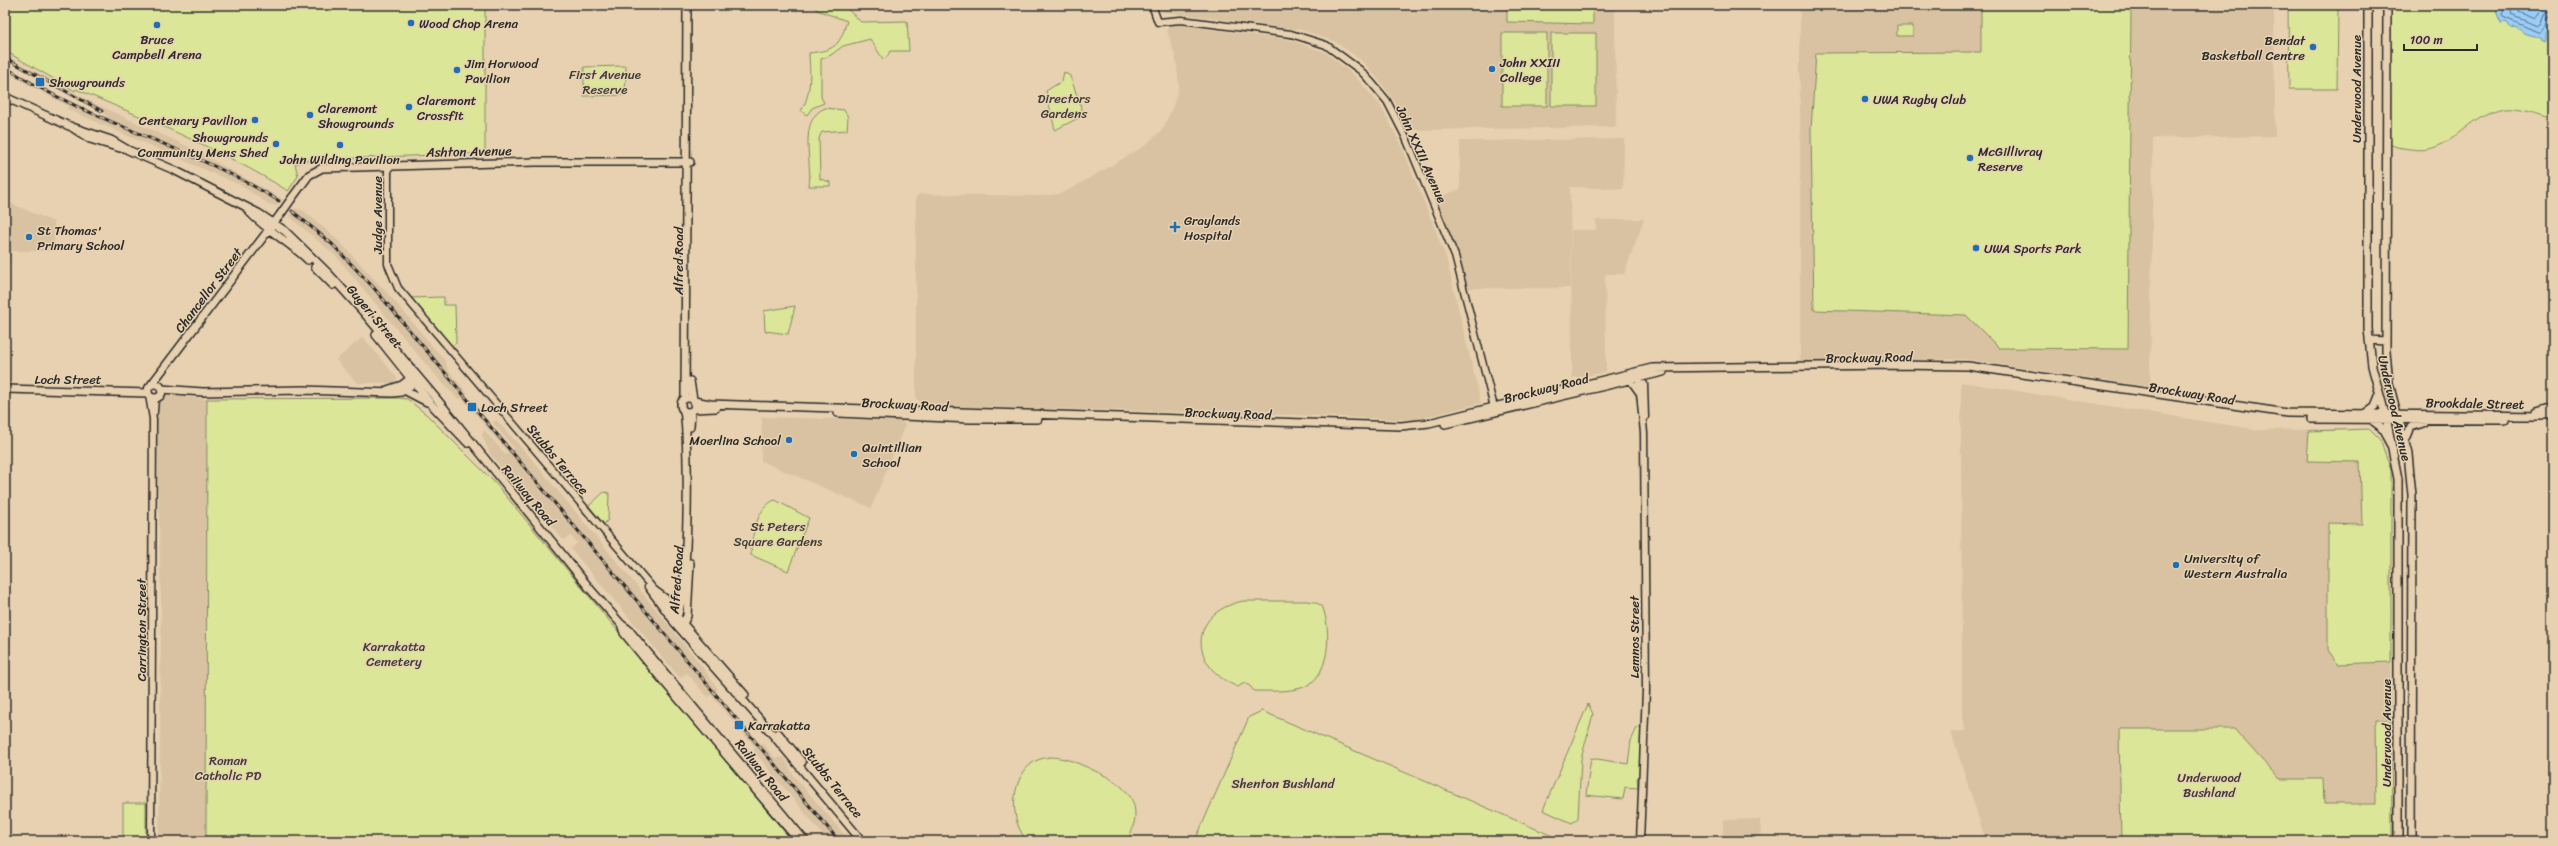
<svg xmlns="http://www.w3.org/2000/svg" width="2558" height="846" viewBox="0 0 2558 846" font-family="Sriracha,sans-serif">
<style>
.built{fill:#d8c2a1}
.green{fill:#dbe699;stroke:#838862}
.water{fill:#9acdf7;stroke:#6e8ca5}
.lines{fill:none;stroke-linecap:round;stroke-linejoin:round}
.shore{stroke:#576c7d;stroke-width:1}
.tertiary-casing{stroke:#2b2b2b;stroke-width:9}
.secondary-casing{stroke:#2b2b2b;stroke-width:10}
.primary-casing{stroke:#2b2b2b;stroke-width:10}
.tertiary{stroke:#e7d1b0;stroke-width:6}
.secondary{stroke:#e7d1b0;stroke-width:7}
.primary{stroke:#e7d1b0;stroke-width:7}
.rail-casing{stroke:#2b2b2b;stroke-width:3}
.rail{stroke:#e7d1b0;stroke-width:1.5;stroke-dasharray:4.5;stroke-linecap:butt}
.primary-bridge-casing{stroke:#2b2b2b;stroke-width:10;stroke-linecap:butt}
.primary-bridge{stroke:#e7d1b0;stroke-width:7}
.poi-dot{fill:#1f6fb2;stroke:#e7d1b0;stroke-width:1.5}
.labels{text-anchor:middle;stroke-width:3;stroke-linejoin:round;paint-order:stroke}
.poi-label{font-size:13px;fill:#2b2b2b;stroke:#e7d1b0;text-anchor:start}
.park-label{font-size:13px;fill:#3d3e36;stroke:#e7d1b0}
.street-label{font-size:13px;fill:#2b2b2b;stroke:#e7d1b0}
</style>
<rect width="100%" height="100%" fill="#e7d1b0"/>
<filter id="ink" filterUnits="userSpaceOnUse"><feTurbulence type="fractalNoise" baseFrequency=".025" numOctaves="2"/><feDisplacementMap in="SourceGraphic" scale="8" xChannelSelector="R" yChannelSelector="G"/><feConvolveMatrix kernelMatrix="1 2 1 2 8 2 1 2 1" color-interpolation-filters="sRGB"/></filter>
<g filter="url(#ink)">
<!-- built -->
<path class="built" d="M1162,5H1615L1616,127L1411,130L1393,99L1377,78L1361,60L1334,41L1301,30L1164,12Z
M1800,5H2274L2275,136L2153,138L2150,387L1963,359L1800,361Z
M1172,24L1290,40L1325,52L1354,75L1380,105L1400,142L1446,257L1481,403L1414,420L1237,413L924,406L916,398V197L920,194L1038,196L1058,194L1069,190L1143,147L1163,129L1173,106L1179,86L1176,59L1167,30Z
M5,55L83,98L191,148L282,199L276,206L269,204L242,186L67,109L68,106L5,72V66L55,94L105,117L106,115L5,59Z
M1624,139L1623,189L1570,187L1571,288H1465L1434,199L1460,189V141Z
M5,201L54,222V251H11V264H5Z
M295,208L304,211L338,240L398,305L445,361L448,370L467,393L465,395L512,450L514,448L493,423L496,420L530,457L623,569L701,665L718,689L715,692L759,745L762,742L775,758L784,757L794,776L850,841H828L753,750L756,748L711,695L709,697L704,693L687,673L680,678L571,549L577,543L571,536L563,540L490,454L482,435L484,430L506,455L508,453L462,398L459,399L456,397L429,368L337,257L289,216Z
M1644,219L1624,274H1605L1606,372L1572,378L1571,230H1596V220Z
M363,337L397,378L395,383H357L336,360Z
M1961,382L2259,430L2369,429L2380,440L2391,469L2392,841H1986L1951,732L1966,731L1962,718Z
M163,395L207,399L206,841H159L161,605L156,402Z
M762,417L902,421L905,425L871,508L761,461Z
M1760,819L1761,841H1723V820Z"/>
<!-- green -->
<path class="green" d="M5,5H485V153L309,160L295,164L298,176L288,191C221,149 148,120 76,89L75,91L5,51Z
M814,5H843L861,22L907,21L909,51H890L887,57L883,59L870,39L843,46L831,55L821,59V97L824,103L812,108L807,115L801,111C812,93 810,74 809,53C835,50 839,47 847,21L817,10Z
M1507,5H1593V24L1507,22Z
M1981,5H2131L2128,349L1999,348L1966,315L1814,310L1811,130L1816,53L1981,52Z
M2288,5H2338L2337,89H2289Z
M2390,5H2553V118C2538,114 2521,106 2505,108C2464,114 2453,156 2410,149C2404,148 2397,148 2392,145L2390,143Z
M1897,26H1913V36H1897Z
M1502,33H1547V106H1502Z
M1551,33H1596V106H1551Z
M626,66L625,95L584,96V67Z
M1064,72L1070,76L1084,115L1055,130L1046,91L1062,81Z
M825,108L844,110L848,117L847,130L822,132L819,138L820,179L830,182V186H809C813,162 797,120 825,108Z
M444,297V305H455L456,343L451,347L409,298Z
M795,306L788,334L765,331L764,311Z
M398,398L407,399L427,415L496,484L792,841H206L207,399Z
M2369,429L2380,440L2391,469V662L2338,664L2328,650V523L2362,524L2360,462L2307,461L2309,431Z
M604,492L609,493L608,520L604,524L589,506Z
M775,500L809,518L788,571L751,555C751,539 757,506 775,500Z
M1243,601H1306L1315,602L1322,606C1332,629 1331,680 1301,688C1287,692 1269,691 1254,691L1250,686L1244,683L1238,687C1189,667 1187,613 1243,601Z
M1588,704L1593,714L1581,759L1578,818L1572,823L1543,810Z
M1262,711L1564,841H1195L1249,717Z
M2375,720H2391L2392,841H2121L2119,729H2234L2279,779H2323L2324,804H2376Z
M1637,728H1641L1639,778H1637L1638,788L1625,787L1623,799L1586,795L1591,758L1628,764L1631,741Z
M1051,757C1068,758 1080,764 1095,771C1127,785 1147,804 1127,841H1028C1009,823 1010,781 1031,764C1037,759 1044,758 1051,757Z
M123,803H146V841H123Z"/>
<!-- water -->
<path class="water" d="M2507,5H2553L2551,26L2546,34V42L2544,43C2538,34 2531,37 2524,33C2521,31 2519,28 2513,27L2512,29L2506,22L2501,23L2496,11Z"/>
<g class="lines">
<!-- shore -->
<path class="shore" d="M2507,5L2502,14L2503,17L2540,33L2546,25L2548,17L2553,15
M2512,5L2511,15L2537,26L2541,23L2545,13L2553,10
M2518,5L2519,12L2534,19L2545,5"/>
<!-- tertiary casing -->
<g class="tertiary-casing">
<path id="tertiary" d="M1152,5L1158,22L1181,20L1291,34L1326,45L1360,70L1371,82L1387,101L1406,138L1455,256L1495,411
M388,166V264L398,288L678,618
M1638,373L1644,433L1646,690L1640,841
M1644,384L1645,417
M149,395L153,419L151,841
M154,412L155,398
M648,587L674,622"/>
</g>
<!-- secondary casing -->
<g class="secondary-casing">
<path id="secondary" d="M2368,5V329L2372,366L2385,414
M2387,5L2386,352L2389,383L2397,414
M2369,340L2386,341
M161,389L203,392L303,390L392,393L401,392L419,380
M387,390L402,385L415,375"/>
</g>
<!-- primary casing -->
<g class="primary-casing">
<path id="primary" d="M5,97L69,126L111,140L128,150L174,170L258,213L285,231L329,274L365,314L440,403L591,590L621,624L628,629L805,841
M70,126L90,139L120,148
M292,198L309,175L322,168L535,162H690
M247,209C261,227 290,242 308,260
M315,267L333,285
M376,335L431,404L468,443
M1630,379L1641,394
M690,381L693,399
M148 391a7 7 0 1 1 14 0a7 7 0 1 1-14 0Z
M151,385L280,215
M5,389L148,393
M404,390L427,402
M681 405a7 7 0 1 1 14 0a7 7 0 1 1-14 0Z
M685,398L687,5
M694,401L710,404L1401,426L1429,423L1652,368L1895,365L1968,366L2287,413L2553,416
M694,409L716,408
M684,411C689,440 690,606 674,622L763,723L862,841
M838,413L970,419H1038
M2537,413L2553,408
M2363,415L2375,406L2379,396
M2386,417L2398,479V841
M2398,417L2408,454L2412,495L2411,841
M2311,419L2505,420
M2373,421L2381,427L2393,449
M1445,424L1663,372
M690,427L691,411
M2406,439L2411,427L2423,423
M655,591L670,602H679L682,599
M678,618L745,695
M621,624L624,633L655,671L799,841
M681,627L687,616L690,563
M778,733L802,762"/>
</g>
<!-- tertiary -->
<use href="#tertiary" class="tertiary"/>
<!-- secondary -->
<use href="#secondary" class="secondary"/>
<!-- primary -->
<use href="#primary" class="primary"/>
<!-- rail casing -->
<g class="rail-casing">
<path id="rail" d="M5,58L102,111
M5,67C91,123 193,147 279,201
M292,211L332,244L373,287L839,841"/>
</g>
<!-- rail -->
<use href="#rail" class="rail"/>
<!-- primary-bridge casing -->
<g class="primary-bridge-casing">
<path id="primary-bridge" d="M280,215L292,198"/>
</g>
<!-- primary-bridge -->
<use href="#primary-bridge" class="primary-bridge"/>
</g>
</g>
<!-- markers -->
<g class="poi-dot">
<circle cx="411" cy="23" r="4"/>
<circle cx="157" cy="25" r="4"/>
<circle cx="2313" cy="47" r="4"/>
<circle cx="1492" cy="69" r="4"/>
<circle cx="457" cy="70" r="4"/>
<rect x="35" y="77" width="10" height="10" rx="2"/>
<circle cx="1865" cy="99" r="4"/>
<circle cx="409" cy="107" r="4"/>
<circle cx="310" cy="115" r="4"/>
<circle cx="255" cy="120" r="4"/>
<circle cx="276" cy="144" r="4"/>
<circle cx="340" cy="145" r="4"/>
<circle cx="1970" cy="158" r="4"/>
<path d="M1173 221h4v4h4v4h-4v4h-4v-4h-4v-4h4z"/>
<circle cx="29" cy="237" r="4"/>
<circle cx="1976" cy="248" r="4"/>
<rect x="467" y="402" width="10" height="10" rx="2"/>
<circle cx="789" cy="440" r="4"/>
<circle cx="854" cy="454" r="4"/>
<circle cx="2176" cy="565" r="4"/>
<rect x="734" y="720" width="10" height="10" rx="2"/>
</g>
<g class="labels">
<!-- poi labels -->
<g class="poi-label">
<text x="419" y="28">Wood Chop Arena</text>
<text x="157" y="44" text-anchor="middle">Bruce<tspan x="157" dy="15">Campbell Arena</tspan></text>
<text x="2305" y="45" text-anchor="end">Bendat<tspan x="2305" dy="15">Basketball Centre</tspan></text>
<text x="1500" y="67">John XXIII<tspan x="1500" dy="15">College</tspan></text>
<text x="465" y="68">Jim Horwood<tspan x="465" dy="15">Pavilion</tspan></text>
<text x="49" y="87">Showgrounds</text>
<text x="1873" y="104">UWA Rugby Club</text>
<text x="417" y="105">Claremont<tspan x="417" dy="15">Crossfit</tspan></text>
<text x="318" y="113">Claremont<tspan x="318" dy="15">Showgrounds</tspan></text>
<text x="247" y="125" text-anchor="end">Centenary Pavilion</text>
<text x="268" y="142" text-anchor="end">Showgrounds<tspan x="268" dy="15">Community Mens Shed</tspan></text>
<text x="1978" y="156">McGillivray<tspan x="1978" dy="15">Reserve</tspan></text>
<text x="340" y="164" text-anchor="middle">John Wilding Pavilion</text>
<text x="1184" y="225">Graylands<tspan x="1184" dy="15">Hospital</tspan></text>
<text x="37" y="235">St Thomas'<tspan x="37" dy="15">Primary School</tspan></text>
<text x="1984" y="253">UWA Sports Park</text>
<text x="481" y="412">Loch Street</text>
<text x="781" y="445" text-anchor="end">Moerlina School</text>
<text x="862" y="452">Quintillian<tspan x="862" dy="15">School</tspan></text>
<text x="2184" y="563">University of<tspan x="2184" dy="15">Western Australia</tspan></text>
<text x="748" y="730">Karrakatta</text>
</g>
<!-- park labels -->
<g class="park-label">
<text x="605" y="79">First Avenue<tspan x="605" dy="15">Reserve</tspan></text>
<text x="1064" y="103">Directors<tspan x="1064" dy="15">Gardens</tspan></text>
<text x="778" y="531">St Peters<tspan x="778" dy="15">Square Gardens</tspan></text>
<text x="394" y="651">Karrakatta<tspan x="394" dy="15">Cemetery</tspan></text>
<text x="228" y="765">Roman<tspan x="228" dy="15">Catholic PD</tspan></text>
<text x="2209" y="782">Underwood<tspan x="2209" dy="15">Bushland</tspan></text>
<text x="1283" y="788">Shenton Bushland</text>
</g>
<!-- street labels -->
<g class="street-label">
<text transform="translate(2356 89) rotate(-90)" y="5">Underwood Avenue</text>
<text transform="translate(469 151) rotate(-1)" y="5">Ashton Avenue</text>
<text transform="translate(1422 154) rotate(66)" y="5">John XXIII Avenue</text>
<text transform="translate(377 215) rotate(-90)" y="5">Judge Avenue</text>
<text transform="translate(678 261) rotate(-90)" y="5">Alfred Road</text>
<text transform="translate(208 290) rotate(-53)" y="5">Chancellor Street</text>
<text transform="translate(375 316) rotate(50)" y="5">Gugeri Street</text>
<text transform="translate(1869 357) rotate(-1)" y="5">Brockway Road</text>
<text x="68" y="384">Loch Street</text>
<text transform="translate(1546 388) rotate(-14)" y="5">Brockway Road</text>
<text transform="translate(2192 393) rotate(9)" y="5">Brockway Road</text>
<text transform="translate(2475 403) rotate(1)" y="5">Brookdale Street</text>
<text transform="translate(905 404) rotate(3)" y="5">Brockway Road</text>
<text transform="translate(2395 408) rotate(77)" y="5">Underwood Avenue</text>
<text transform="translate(1228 413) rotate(2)" y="5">Brockway Road</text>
<text transform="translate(558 459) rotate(50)" y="5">Stubbs Terrace</text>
<text transform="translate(529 495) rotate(50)" y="5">Railway Road</text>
<text transform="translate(676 580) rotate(-86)" y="5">Alfred Road</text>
<text transform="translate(141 630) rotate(-90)" y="5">Carrington Street</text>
<text transform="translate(1634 637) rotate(-90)" y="5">Lemnos Street</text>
<text transform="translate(2386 733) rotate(-90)" y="5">Underwood Avenue</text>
<text transform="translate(762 770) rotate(51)" y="5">Railway Road</text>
<text transform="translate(833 782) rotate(51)" y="5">Stubbs Terrace</text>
</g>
</g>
<!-- margin -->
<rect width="2558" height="846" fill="none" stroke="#e7d1b0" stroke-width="20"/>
<rect x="10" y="10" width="2538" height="826" fill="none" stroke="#2b2b2b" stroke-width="1.5" filter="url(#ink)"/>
<!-- scale -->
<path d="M2404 44v6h73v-6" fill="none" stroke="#2b2b2b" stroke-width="2"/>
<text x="2410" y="44" font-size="12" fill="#2b2b2b" stroke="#e7d1b0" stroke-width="3" paint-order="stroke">100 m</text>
</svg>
